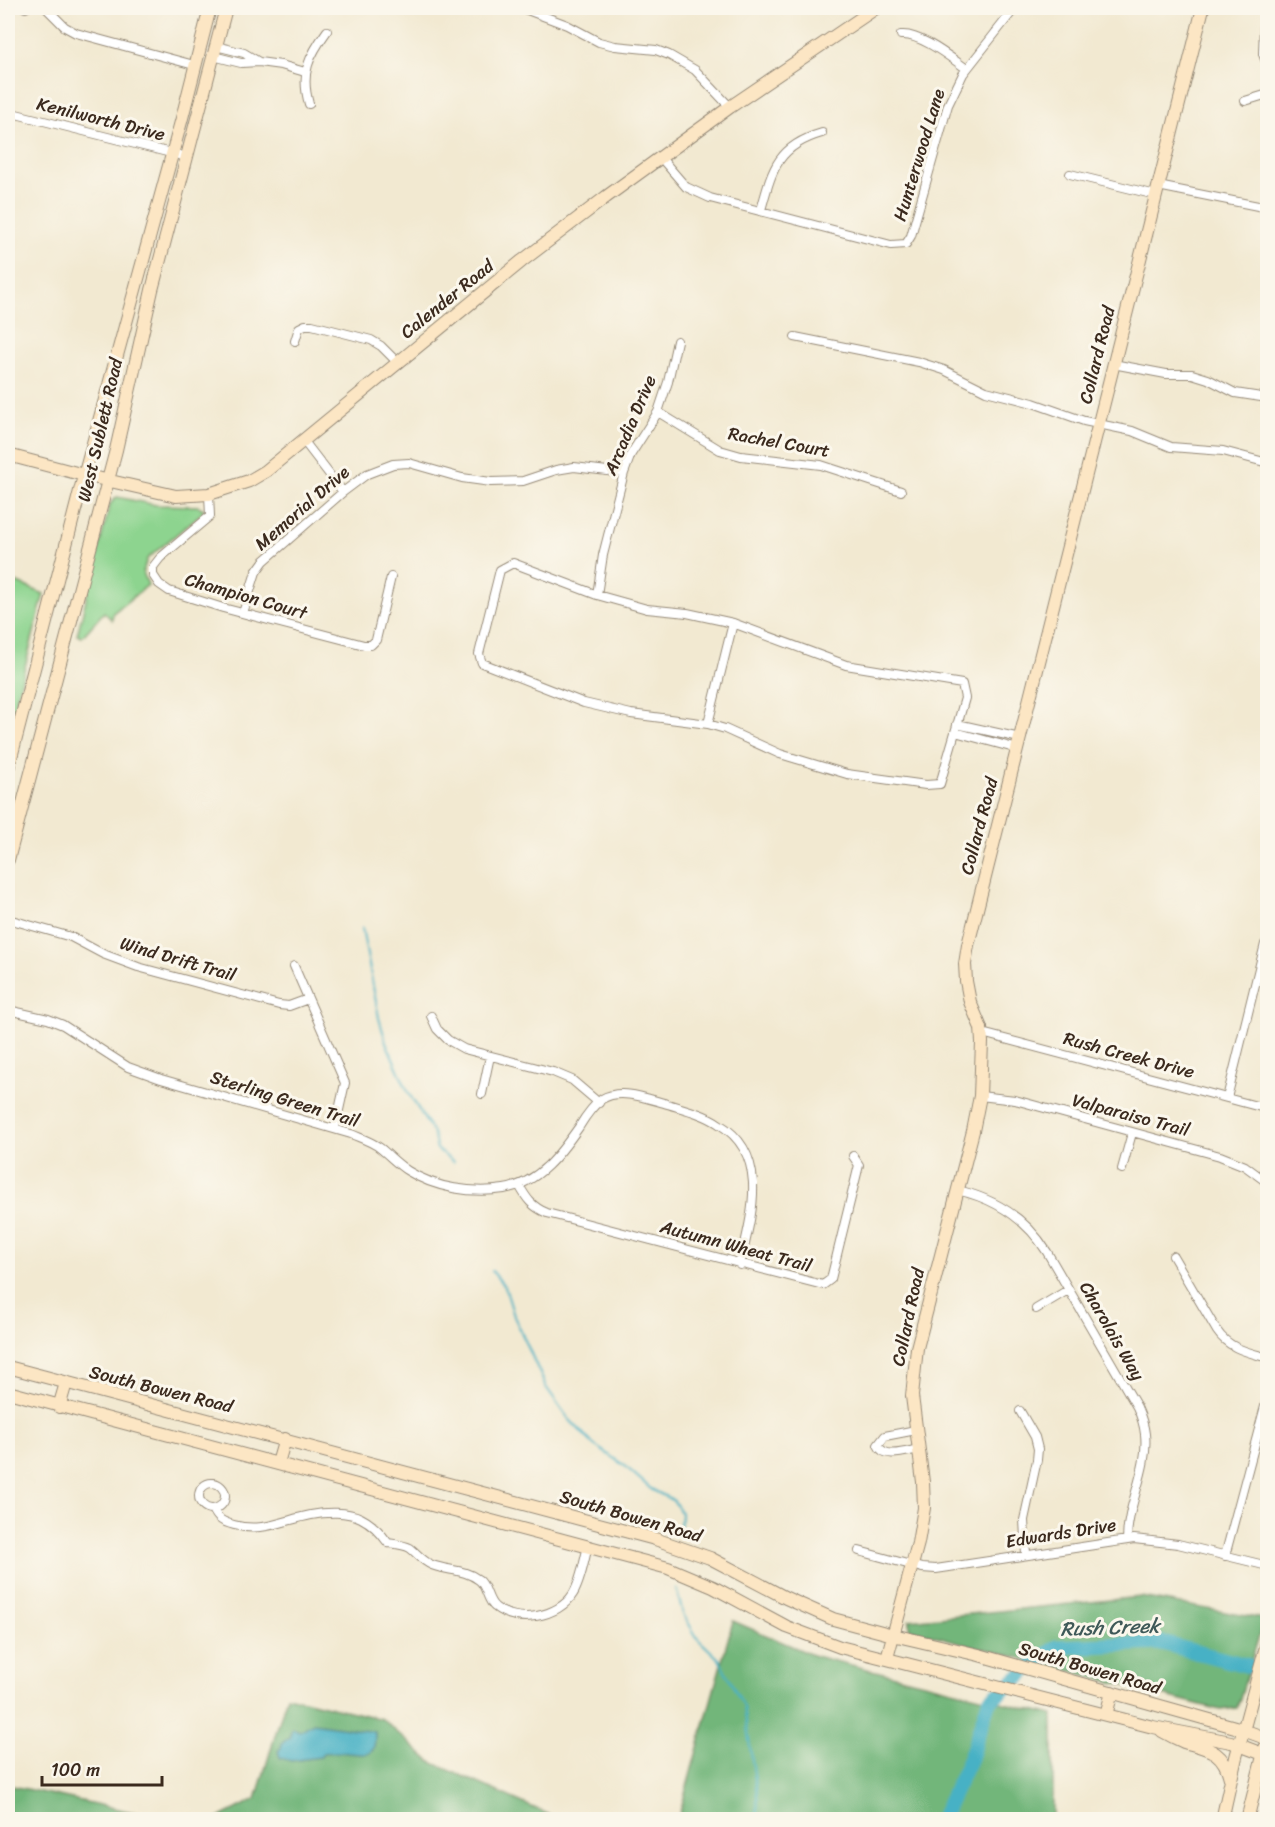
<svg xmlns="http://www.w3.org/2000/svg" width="1275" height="1827" viewBox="0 0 1275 1827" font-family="Sriracha,sans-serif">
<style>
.green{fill:#8dd48f;stroke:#647f56;stroke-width:1.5}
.forest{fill:#72b67a;stroke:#56704c;stroke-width:1.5}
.water{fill:#47b1c5;stroke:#416e72;stroke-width:1.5}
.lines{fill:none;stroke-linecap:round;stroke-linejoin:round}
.stream{stroke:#47b1c5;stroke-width:2}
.river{stroke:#47b1c5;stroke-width:15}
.street-casing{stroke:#968a78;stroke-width:10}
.secondary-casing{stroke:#968a78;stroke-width:14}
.street{stroke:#fff;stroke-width:8}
.secondary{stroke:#fce6c4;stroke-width:12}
.labels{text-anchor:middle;stroke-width:6;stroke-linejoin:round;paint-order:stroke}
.street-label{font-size:18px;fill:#3b2a1e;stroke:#fbf7ec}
.water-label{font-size:20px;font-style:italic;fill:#3f5958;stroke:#fbf7ec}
</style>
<rect width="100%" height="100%" fill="#fbf7ec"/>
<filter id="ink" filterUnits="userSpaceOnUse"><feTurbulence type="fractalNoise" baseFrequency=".0167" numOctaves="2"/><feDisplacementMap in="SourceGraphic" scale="12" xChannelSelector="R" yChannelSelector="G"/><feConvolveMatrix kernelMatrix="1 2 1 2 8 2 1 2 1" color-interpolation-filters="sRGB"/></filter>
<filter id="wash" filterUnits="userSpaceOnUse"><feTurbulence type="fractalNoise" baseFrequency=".008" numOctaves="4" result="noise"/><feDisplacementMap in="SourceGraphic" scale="24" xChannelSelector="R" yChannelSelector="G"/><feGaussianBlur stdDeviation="1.35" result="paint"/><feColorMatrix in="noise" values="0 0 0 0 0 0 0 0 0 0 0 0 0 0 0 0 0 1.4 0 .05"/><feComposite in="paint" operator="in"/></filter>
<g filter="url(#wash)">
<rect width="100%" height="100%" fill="#f2e9d1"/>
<!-- green -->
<path class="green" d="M117,497L156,505L198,506L204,509L203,512L147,559L143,572L148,585L113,613L112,620L104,612L82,637L77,635L110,504Z
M8,579L44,594L8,732Z"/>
<!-- forest -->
<path class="forest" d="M1141,1597L1264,1619L1237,1708L1220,1710L909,1629V1620Z
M733,1621L815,1656L1053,1715V1819H678Z
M287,1696L382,1719L431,1762L559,1819L215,1820L256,1799Z
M8,1785L164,1819H8Z"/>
<!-- water -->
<path class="water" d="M313,1723L375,1732C376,1758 369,1755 348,1753C340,1752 331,1752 323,1753L321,1757L291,1761L280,1758L278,1751L281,1748L282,1743L289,1738L292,1728L300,1731Z"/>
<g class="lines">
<!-- stream -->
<path class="stream" d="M362,928L379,1018L386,1042L408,1092L433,1133L437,1149L453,1162
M492,1271L505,1287L514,1316L546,1387L568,1418L594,1445L625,1466L651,1489L674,1501L681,1513L680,1530
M676,1588L683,1614L698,1639L719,1659L744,1707L757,1793L758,1820"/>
<!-- river -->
<path class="river" d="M941,1820L970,1758L989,1701L1056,1647L1162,1643L1268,1671"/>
</g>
</g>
<g filter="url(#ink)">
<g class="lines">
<!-- street casing -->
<g class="street-casing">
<path id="street" d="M25,8H26
M46,8L65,27L76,33L194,65
M522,8L567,25L599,42L615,46L656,50L669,55L695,70L730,107
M1264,25L1263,54L1268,67
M901,35C920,33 951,58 967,69
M216,46L244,53L259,62
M213,56L241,63L259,62L281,65L305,72
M1245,101L1268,94
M309,104C300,73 309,56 327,31
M8,112L187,157
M661,158L686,187L710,198L891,245L906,244L911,236L948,105L963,74L1015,8
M1070,174L1156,195
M1158,186L1268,208
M761,210C772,170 777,146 822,133
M795,337L919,362L944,370L986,391L1033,403L1084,421L1132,431L1171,447L1223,451L1268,463
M295,341L299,328L305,325H312L371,340L381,346L397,362
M1113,364L1166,374H1192L1208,379L1235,393L1261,397L1268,396
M658,412L720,450L741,456L821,465L901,491
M303,440L343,492
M209,494L210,516L160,558L153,567V575L159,584L169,591L223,608L364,645H371L376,640L391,577
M513,563L597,595L647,609L687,613L733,623L846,665L962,684L965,698L940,784L926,785L847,774L780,754L725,729L708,724L631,714L584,703L482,663L479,654L500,570Z
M597,595L603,555L624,473L631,454L658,412L668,382L677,341
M243,613L256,572L264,561L343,492L367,474L393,464L409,463L462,478L491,482L523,481L556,470L574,467L624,473
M708,724L733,623
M957,724L1020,738
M955,732L1018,749
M8,919L71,937L103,954L138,967L279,1005L289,1006L308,999
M294,966L345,1083L335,1128
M8,1010L48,1019L63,1025L128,1067L161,1079L351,1134C360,1138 371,1141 380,1148C389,1155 397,1164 408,1171C435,1188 472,1194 504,1189C539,1183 560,1154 579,1127C585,1117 592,1106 602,1099C620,1088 646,1098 664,1103C683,1109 703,1113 719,1124C771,1155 751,1217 740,1265
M431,1016L437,1029L448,1040L464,1049L553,1072L572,1080L599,1103
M982,1033L1268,1109
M482,1094L490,1056
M980,1096L1015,1100L1220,1156L1245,1166L1268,1183
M1227,1098L1265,944
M1122,1169L1132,1133
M519,1185C526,1198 532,1207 547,1213L823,1285L831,1279L859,1165L853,1156
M957,1190C996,1199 1026,1218 1047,1252L1137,1407C1141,1416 1144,1425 1145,1434C1149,1469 1127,1504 1127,1540
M1173,1256L1217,1331C1229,1349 1248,1352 1268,1358
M1036,1309L1068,1290
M1020,1411L1035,1437L1038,1449L1037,1460L1024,1520L1026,1555
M916,1430L885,1436L878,1445C884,1460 907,1451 919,1449
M199 1496a13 13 0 1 1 26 0a13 13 0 1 1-26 0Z
M213,1509C218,1520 223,1522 234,1525C262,1533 284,1520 311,1515C326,1512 347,1511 361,1518C373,1524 381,1533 388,1543C395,1544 405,1545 410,1548C418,1554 422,1561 432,1565C448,1571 465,1569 479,1580C487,1586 487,1601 495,1607C517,1625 559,1617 573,1594C581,1581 584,1561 588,1546
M859,1551L922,1568L936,1569L1134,1539L1178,1544L1268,1566
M1225,1556L1268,1395"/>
</g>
<!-- secondary casing -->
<g class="secondary-casing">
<path id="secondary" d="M8,455L84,475L176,496L209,494L249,481L266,471L522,261L606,197L730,107L876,8
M8,769L81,487L182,118L210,8
M8,860L116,450L152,290L226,8
M8,1367L655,1539L710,1558L786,1598L833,1619L893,1635L979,1655L1235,1727L1268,1739
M8,1392L668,1568L713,1587L787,1627L840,1647L1153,1727L1231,1742L1268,1756
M59,1407L66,1383
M278,1463L285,1439
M887,1658L918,1543L924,1508L923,1482L912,1396L917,1348L973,1131L980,1096L982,1042L981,1028L970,1002L966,981L965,964L968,945L1203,8
M1106,1715L1112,1692
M1162,1731C1169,1735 1177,1739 1184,1742C1208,1749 1223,1750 1230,1778
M1222,1820L1236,1757L1268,1639
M1247,1820L1265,1748"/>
</g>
<!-- street -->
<use href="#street" class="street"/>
<!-- secondary -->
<use href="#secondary" class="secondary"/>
</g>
</g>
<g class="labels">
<!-- street labels -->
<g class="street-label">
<text transform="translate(101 119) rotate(14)" y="6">Kenilworth Drive</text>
<text transform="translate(919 155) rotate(-73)" y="6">Hunterwood Lane</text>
<text transform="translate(447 299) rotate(-39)" y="6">Calender Road</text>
<text transform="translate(1097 355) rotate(-76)" y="6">Collard Road</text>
<text transform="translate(630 425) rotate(-67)" y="6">Arcadia Drive</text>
<text transform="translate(100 430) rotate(-77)" y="6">West Sublett Road</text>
<text transform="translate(779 442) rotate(10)" y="6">Rachel Court</text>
<text transform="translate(302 508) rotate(-41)" y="6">Memorial Drive</text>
<text transform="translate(246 596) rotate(16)" y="6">Champion Court</text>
<text transform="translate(979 826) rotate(-75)" y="6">Collard Road</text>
<text transform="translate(178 959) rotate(16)" y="6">Wind Drift Trail</text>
<text transform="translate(1129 1055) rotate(15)" y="6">Rush Creek Drive</text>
<text transform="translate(285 1099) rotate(17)" y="6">Sterling Green Trail</text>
<text transform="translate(1131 1115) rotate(15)" y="6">Valparaiso Trail</text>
<text transform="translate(736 1246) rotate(15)" y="6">Autumn Wheat Trail</text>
<text transform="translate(908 1317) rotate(-78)" y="6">Collard Road</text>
<text transform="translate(1112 1331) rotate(60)" y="6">Charolais Way</text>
<text transform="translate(161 1389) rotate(14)" y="6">South Bowen Road</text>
<text transform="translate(631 1516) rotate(16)" y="6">South Bowen Road</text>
<text transform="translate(1061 1533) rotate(-9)" y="6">Edwards Drive</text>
<text transform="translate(1090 1668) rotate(16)" y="6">South Bowen Road</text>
</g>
<!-- water labels -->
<g class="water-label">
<text transform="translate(1110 1627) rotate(-2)" y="7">Rush Creek</text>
</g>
</g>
<!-- margin -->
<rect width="1275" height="1827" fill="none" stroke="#fbf7ec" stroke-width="30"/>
<!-- scale -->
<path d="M42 1776v9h120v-9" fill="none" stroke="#3b2a1e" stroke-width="3"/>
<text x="51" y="1776" font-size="18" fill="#3b2a1e" stroke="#fbf7ec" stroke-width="4.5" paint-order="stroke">100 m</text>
</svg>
